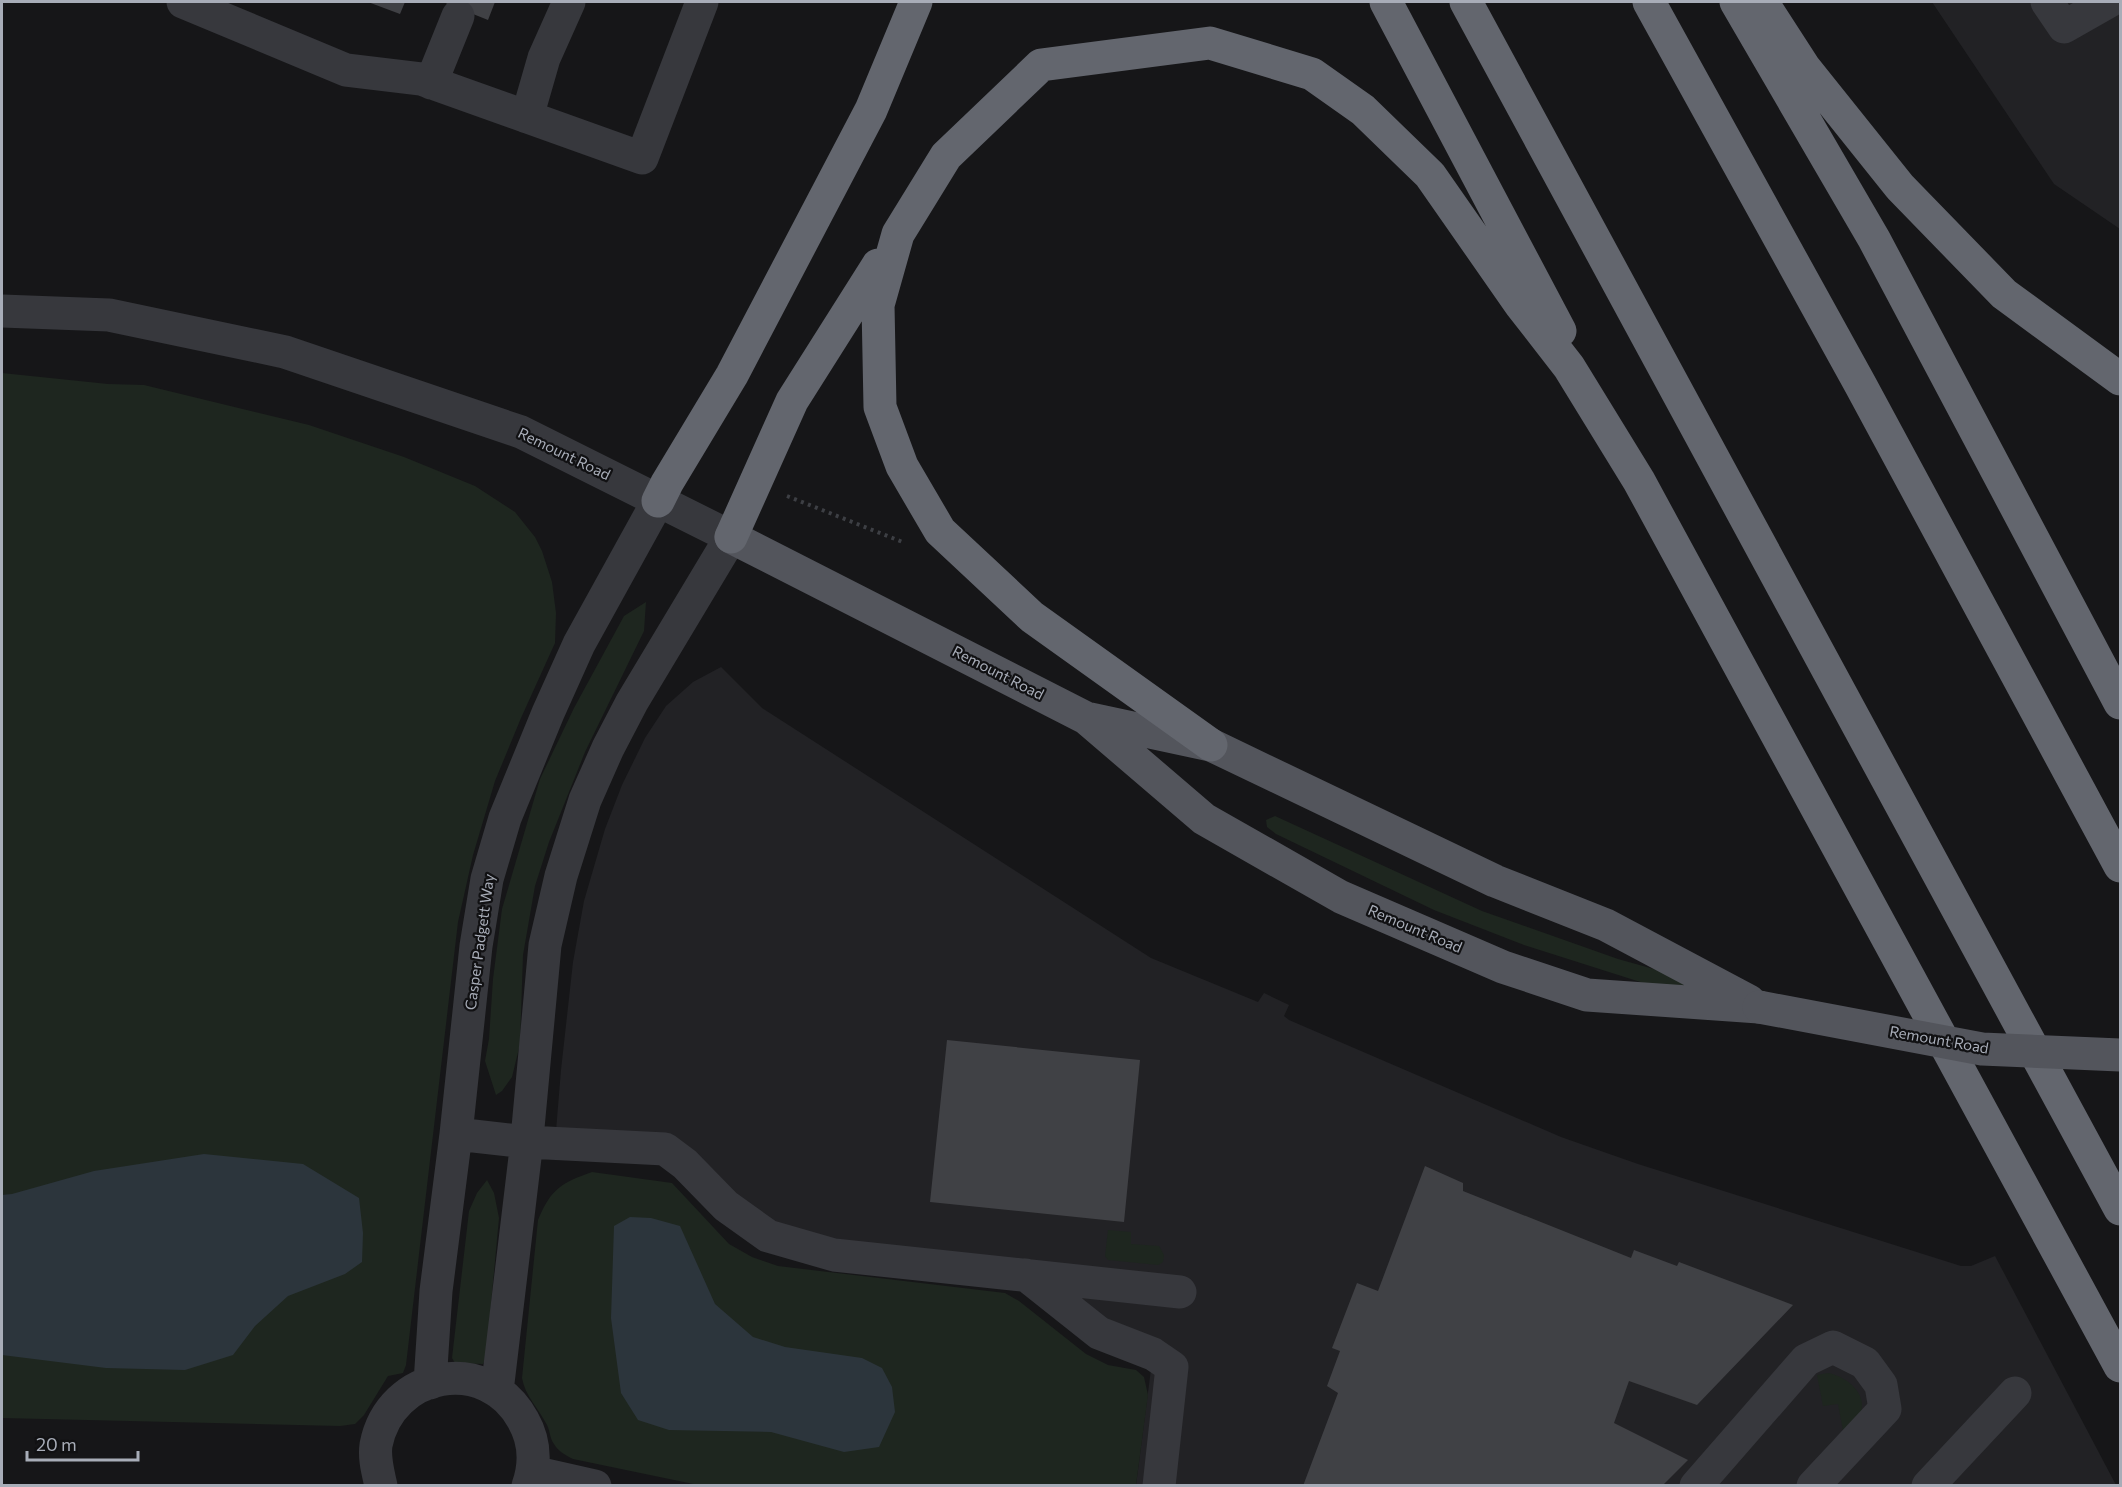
<svg xmlns="http://www.w3.org/2000/svg" width="2122" height="1487" viewBox="0 0 2122 1487" font-family="Commissioner,sans-serif">
<style>
.built{fill:#222225}
.green{fill:#1e261f}
.water{fill:#2c353c}
.building{fill:#404145}
.lines{fill:none;stroke-linecap:round;stroke-linejoin:round}
.path{stroke:#3d3f44;stroke-width:4;stroke-dasharray:3 4.5;stroke-linecap:butt}
.minor{stroke:#37383d;stroke-width:33}
.major{stroke:#53555c;stroke-width:33}
.highway{stroke:#63666e;stroke-width:33}
.major-bridge{stroke:#53555c;stroke-width:33}
.labels{text-anchor:middle;stroke-width:4.5;stroke-linejoin:round;paint-order:stroke}
.street-label{font-size:15px;fill:#a8adb8;stroke:#111113}
</style>
<rect width="100%" height="100%" fill="#161618"/>
<!-- built -->
<path class="built" d="M1932,2H2120V229L2054,184Z
M721,667L762,708L1151,958L1258,1002L1264,993L1289,1005L1284,1016L1289,1020L1561,1137L1638,1164L1961,1266H1971L1995,1256L2116,1485H1136L1153,1354L1026,1275L768,1236L685,1164L555,1143L561,1070L573,962L584,901L605,829L622,785L645,738L666,706L693,682Z"/>
<!-- green -->
<path class="green" d="M2,373L108,384L144,385L309,425L404,457L475,486L515,512L535,537L542,551L552,582L556,613L555,643L521,718L495,781L473,855L458,922L406,1365L403,1373L388,1376L364,1415L355,1424L340,1426L2,1418Z
M646,602L644,631L585,752L549,842L535,886L523,955L520,1044L512,1077L502,1091L496,1095L485,1061L489,1039L493,979L502,909L540,779L574,708L624,616Z
M1275,816L1482,911L1618,959L1693,980L1678,994L1524,945L1434,910L1276,834L1267,827L1266,820Z
M592,1172L672,1183L729,1244L752,1257L778,1266L1005,1293L1019,1301L1086,1354L1108,1365L1136,1370L1144,1377L1148,1395L1136,1485L703,1486L573,1459C565,1455 558,1451 554,1444C550,1439 550,1431 547,1425C539,1409 525,1396 522,1378L538,1220C551,1189 561,1183 592,1172Z
M487,1180L494,1193L499,1218L486,1358L483,1364L455,1363L452,1358L469,1211L477,1193Z
M1108,1230L1131,1232V1244L1159,1246L1164,1255L1163,1262L1158,1265L1108,1260L1105,1256Z
M1828,1373C1845,1376 1867,1392 1861,1412C1858,1421 1850,1429 1844,1436L1838,1404L1823,1406L1817,1375Z"/>
<!-- water -->
<path class="water" d="M204,1154L303,1164L359,1198L363,1233L362,1262L345,1274L288,1296L255,1326L233,1355L185,1370L106,1368L2,1355V1195L12,1194L94,1171Z
M630,1217L651,1218L680,1226L715,1304L753,1337L785,1347L862,1358L882,1368L892,1387L895,1412L879,1447L844,1452L771,1432L669,1430L638,1420L621,1393L611,1318L614,1226Z"/>
<!-- building -->
<path class="building" d="M368,2H405L400,14Z
M443,2H495L488,20Z
M947,1040L1140,1060L1124,1222L930,1202Z
M1425,1166L1463,1183V1191L1631,1258L1634,1250L1677,1266L1679,1262L1793,1305L1697,1405L1629,1381L1614,1423L1688,1460L1662,1486H1303L1338,1393L1327,1386L1340,1351L1332,1348L1357,1283L1378,1291Z"/>
<g class="lines">
<!-- path -->
<path class="path" d="M787,496L905,543"/>
<!-- minor -->
<path class="minor" d="M183,2L346,70L421,79L642,158L702,2
M2047,2L2064,27L2108,2
M431,83L458,16
M527,117L544,58L569,2
M2,311L109,315L285,352L521,432L731,537L632,702L608,748L585,800L561,876L545,945L526,1149L497,1391
M456,1134L527,1142L665,1149L685,1164L726,1206L768,1236L834,1255L1180,1292
M1026,1275L1099,1333L1153,1354L1172,1367L1159,1486
M430,1383L436,1291L456,1134L476,946L487,879L505,818L548,713L579,644L658,501
M533,1472L595,1486
M381,1486C378,1472 374,1459 376,1445C390,1371 487,1353 523,1420C535,1441 536,1463 528,1486
M1696,1486L1806,1360L1833,1347L1865,1363L1881,1385L1885,1409L1813,1486
M1928,1486L2015,1393"/>
<!-- major -->
<path class="major" d="M731,537L1086,718L1204,819L1341,897L1503,967L1587,995L1759,1007
M1090,719L1211,745L1495,881L1606,925L1749,1001"/>
<!-- highway -->
<path class="highway" d="M1386,2L1560,331
M1466,2L2120,1209
M1649,2L1860,384L2120,866
M1736,2L1874,239L2120,703
M1762,2L1804,67L1900,187L2004,294L2120,379
M658,501L667,483L732,375L871,110L916,2
M731,537L792,401L878,265
M1211,745L1032,617L940,531L902,466L880,407L878,305L898,234L946,156L1041,65L1210,43L1312,74L1363,110L1430,175L1520,304L1569,367L1639,481L2120,1366"/>
<!-- major-bridge -->
<path class="major-bridge" d="M1759,1007L1982,1049L2120,1055"/>
</g>
<g class="labels">
<!-- street labels -->
<g class="street-label">
<text transform="translate(564 454) rotate(26)" y="5">Remount Road</text>
<text transform="translate(998 673) rotate(27)" y="5">Remount Road</text>
<text transform="translate(1415 929) rotate(23)" y="5">Remount Road</text>
<text transform="translate(480 942) rotate(-82)" y="5">Casper Padgett Way</text>
<text transform="translate(1939 1040) rotate(10)" y="5">Remount Road</text>
</g>
</g>
<!-- border -->
<rect width="2122" height="1487" fill="none" stroke="#a8adb8" stroke-width="6"/>
<!-- scale -->
<path d="M27 1451v9h111v-9" fill="none" stroke="#a8adb8" stroke-width="3"/>
<text x="36" y="1451" font-size="18" fill="#a8adb8" stroke="#111113" stroke-width="4.5" paint-order="stroke">20 m</text>
</svg>
